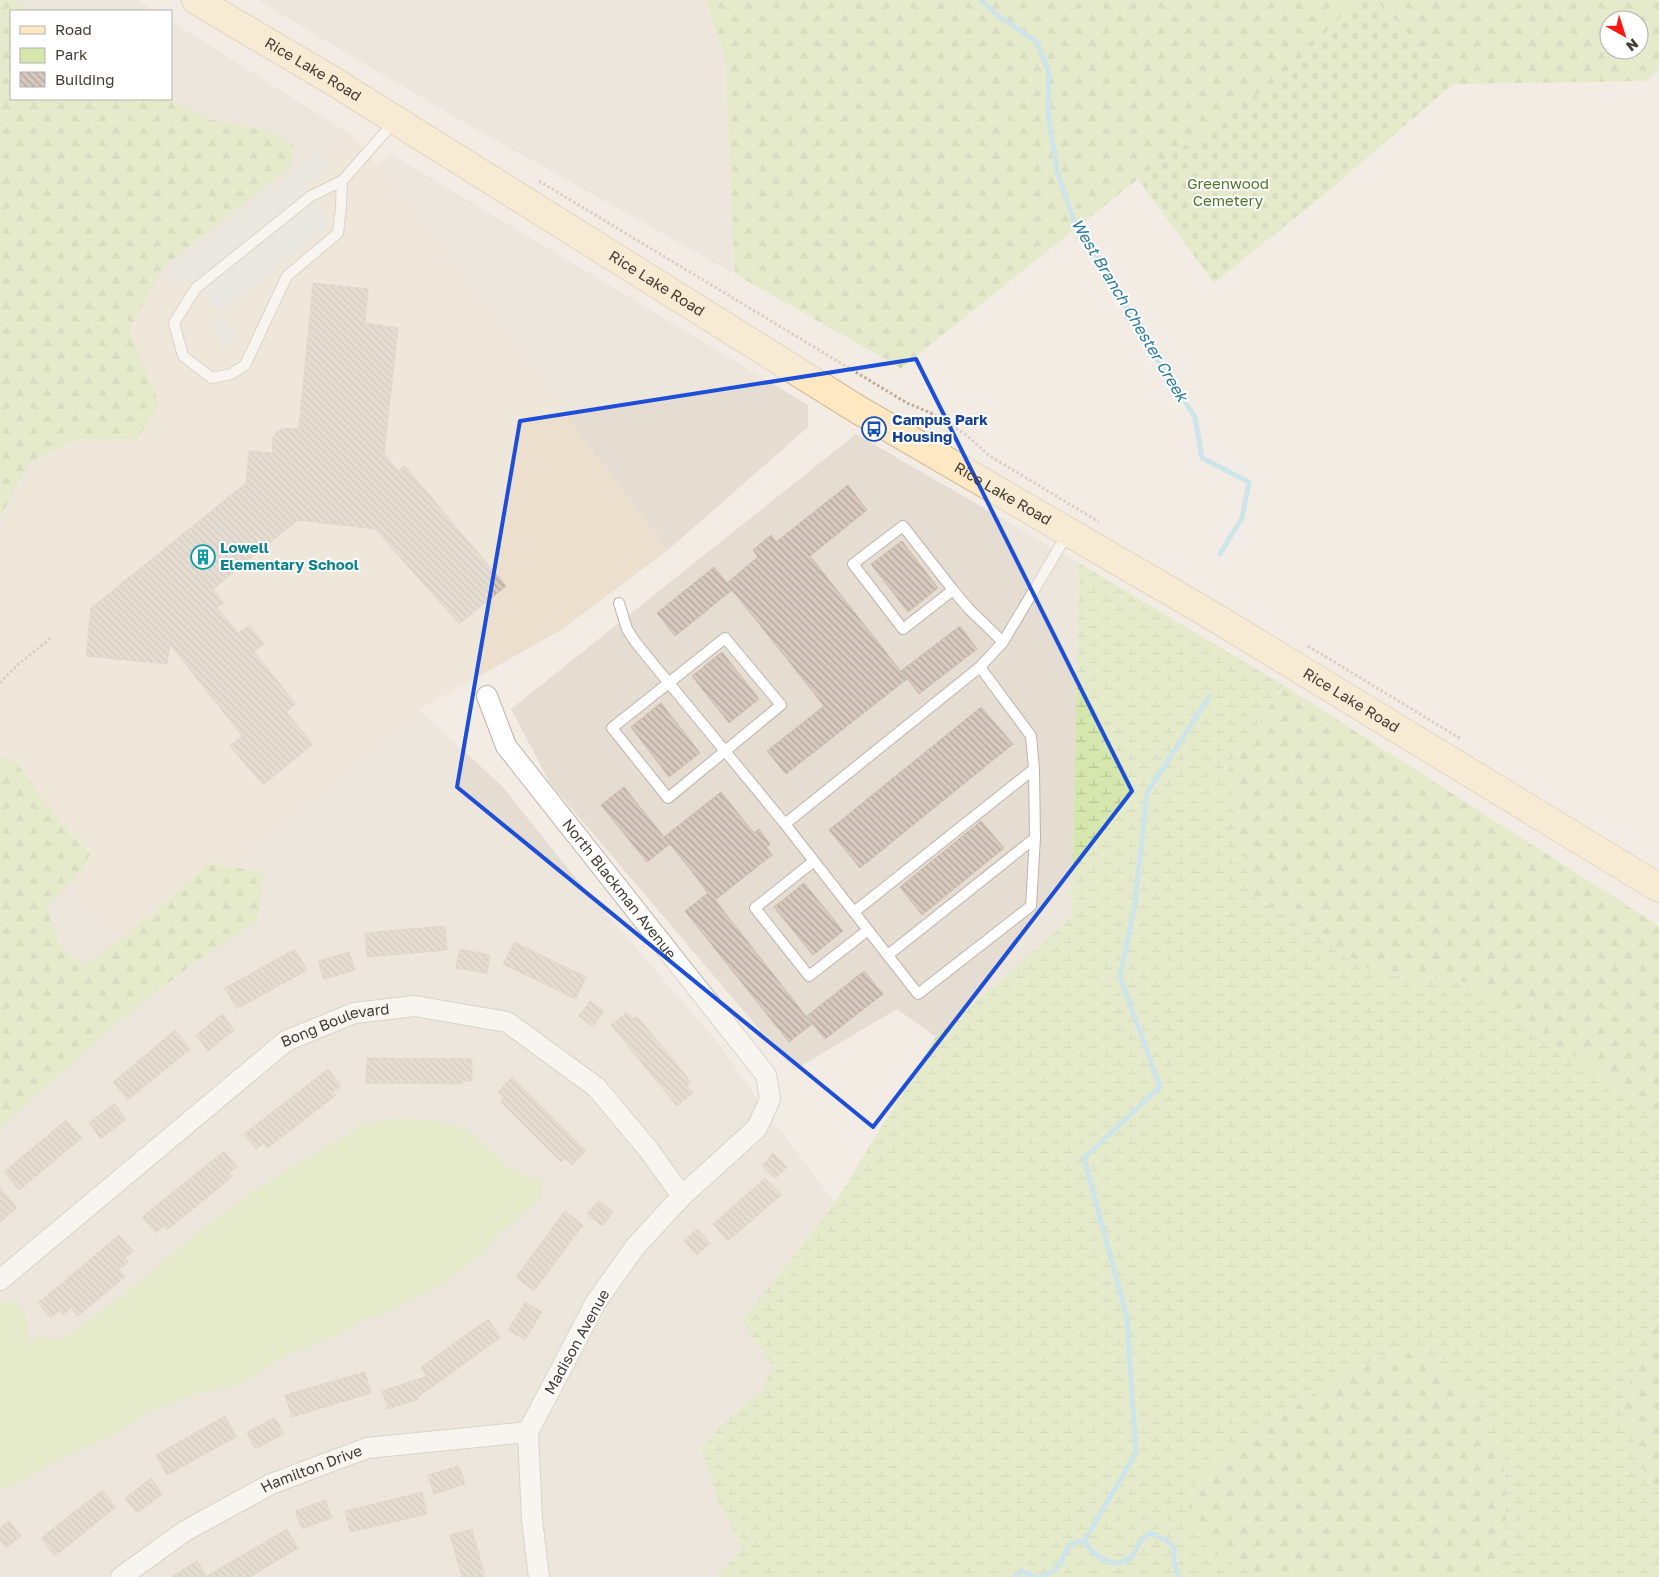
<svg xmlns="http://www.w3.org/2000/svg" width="1659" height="1577" viewBox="0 0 1659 1577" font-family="'Golos Text',sans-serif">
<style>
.residential{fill:#e6ddd2}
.education{fill:#ecdfce}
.green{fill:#d5e7ad}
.forest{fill:url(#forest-firs);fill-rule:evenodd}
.wetland{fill:url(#wetland-marsh)}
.cemetery{fill:url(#cemetery-stones)}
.parking{fill:#e3e0dd}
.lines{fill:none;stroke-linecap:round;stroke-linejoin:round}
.stream{stroke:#a0daf0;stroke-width:5}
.building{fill:url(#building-back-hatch);stroke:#cfbdad}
.lane-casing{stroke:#beb3a7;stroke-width:12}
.street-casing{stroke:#beb3a7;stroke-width:22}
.secondary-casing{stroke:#d3ba94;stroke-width:30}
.path{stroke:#bfac98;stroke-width:3;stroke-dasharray:2.5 2.5;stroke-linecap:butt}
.lane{stroke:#fff;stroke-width:10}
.street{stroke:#fff;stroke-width:20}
.secondary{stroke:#ffe8c2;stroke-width:28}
.marked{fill:none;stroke:#1d4ed8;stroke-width:4;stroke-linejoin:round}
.labels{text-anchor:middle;stroke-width:4;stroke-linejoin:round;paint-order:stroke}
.street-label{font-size:15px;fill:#453c34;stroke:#fff}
.park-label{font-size:15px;fill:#507628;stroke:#fff}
.transit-label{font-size:15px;font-weight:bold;fill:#164399;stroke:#fff;text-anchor:start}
.culture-label{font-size:15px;font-weight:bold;fill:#0d838f;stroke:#fff;text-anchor:start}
.water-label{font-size:16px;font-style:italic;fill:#2b7ea0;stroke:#fff}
</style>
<defs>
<pattern id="forest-firs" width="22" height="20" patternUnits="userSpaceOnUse" patternTransform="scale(1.25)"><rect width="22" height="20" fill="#d5e7ad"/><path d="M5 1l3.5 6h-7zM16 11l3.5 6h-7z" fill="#b8c795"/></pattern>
<pattern id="wetland-marsh" width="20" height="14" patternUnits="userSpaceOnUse" patternTransform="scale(1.25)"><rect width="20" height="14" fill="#d5e7ad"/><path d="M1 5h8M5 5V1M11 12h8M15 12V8" fill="none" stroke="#b8c795"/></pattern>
<pattern id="cemetery-stones" width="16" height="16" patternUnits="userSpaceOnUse" patternTransform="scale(1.25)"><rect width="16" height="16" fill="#d5e7ad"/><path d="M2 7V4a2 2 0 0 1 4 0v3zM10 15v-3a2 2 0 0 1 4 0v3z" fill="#b8c795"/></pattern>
<pattern id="building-back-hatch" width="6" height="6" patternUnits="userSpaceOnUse" patternTransform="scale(1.25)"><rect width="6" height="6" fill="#d7c9bd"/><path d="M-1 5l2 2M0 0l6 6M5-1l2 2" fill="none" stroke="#b0a49a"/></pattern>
</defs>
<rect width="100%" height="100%" fill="#f2ece4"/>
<!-- residential -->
<path class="residential" d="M0,0H137L155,11H11V99H171V21L353,136L105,327L0,537Z
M258,0H705L725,56L735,274L451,115Z
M391,154L808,405V427L668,550L376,167Z
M856,434L1079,563L1072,917L936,1037L897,1009L794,1070L550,783L511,709Z
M419,710L502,786L569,870L718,1043L757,1099L835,1203L775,1278L772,1366L763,1390L728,1419L701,1447L718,1500L743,1548L717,1577H0V800L126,949Z"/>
<!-- education -->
<path class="education" d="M353,136L668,550L561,630L419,710L126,949L0,800V537L105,327Z"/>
<!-- green -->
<path class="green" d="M400,1118L440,1121L464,1129L490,1149L510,1169L526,1177L540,1179L543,1190L541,1198L504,1230L480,1255L444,1283L382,1315L361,1322L341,1333L290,1354L271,1364L252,1378L230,1389L196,1393L143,1415L115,1434L66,1456L27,1478L0,1490V1302L14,1301L27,1317V1341L42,1336L54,1341L76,1330L110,1305L214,1220L253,1191L366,1123Z"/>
<!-- forest -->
<path class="forest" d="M0,0C15,0 19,0 29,11H11V99H169L208,119L268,131L295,146L290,167L164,266L129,330L160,405L137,439H77L29,463L0,518Z
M705,0H1357L1287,73L1138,179L901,368L735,274L725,56Z
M1376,0H1659V69L1645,81L1453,84ZM1609,20H1639V50H1609Z
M1283,685L1659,926V1111L1544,1037L1475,983L1377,974L1251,894L1228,770Z
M0,756L17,764L60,822L90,854L84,869L46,907L61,947L84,966L153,914L207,864L265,872L257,921L196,962L130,1012L0,1127Z
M1659,1312V1489L1646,1480L1639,1452L1620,1405Z
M1416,1342L1470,1394L1504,1463L1507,1544L1494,1577H1261L1210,1551L1187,1516L1193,1486L1214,1465L1331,1381Z"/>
<!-- wetland -->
<path class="wetland" d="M1079,563L1283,685L1228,770L1251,894L1377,974L1475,983L1544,1037L1659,1111V1312L1620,1405L1639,1452L1646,1480L1659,1489V1577H1494L1507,1544L1504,1463L1470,1394L1416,1342L1331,1381L1214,1465L1193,1486L1187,1516L1210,1551L1261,1577H717L743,1548L718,1500L701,1447L728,1419L763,1390L772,1366L742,1321L835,1203L936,1037L1072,917Z"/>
<!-- cemetery -->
<path class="cemetery" d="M1357,0H1376L1453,84L1332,188L1214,283L1138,179L1287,73Z"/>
<!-- parking -->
<path class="parking" d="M320,152L332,167L304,189L332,225L221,313L239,338L226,348L208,323L221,313L192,276L178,286L168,273Z"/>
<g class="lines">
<!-- stream -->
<path class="stream" d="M981,0L996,14L1037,42L1049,73L1048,113L1057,171L1076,227L1107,270L1139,331L1195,417L1202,458L1249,482L1242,518L1220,554
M1084,1541L1136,1453L1127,1318L1084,1158L1160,1087L1120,977L1135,904L1147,793L1209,697
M1084,1541C1095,1557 1115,1573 1133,1555C1136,1551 1137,1545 1141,1541C1143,1538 1147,1536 1150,1533L1166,1540L1174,1548V1561L1178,1577
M1015,1577L1022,1571L1035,1577
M1041,1577C1049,1574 1057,1570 1061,1562C1069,1549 1065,1543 1084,1541"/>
</g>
<!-- building -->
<path class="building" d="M313,283L368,289L365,323L398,328L384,453L398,471L405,466L506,586L459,624L375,529L298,520L213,589L224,603L217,607L238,633L249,625L264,644L254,652L296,704L286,712L313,744L263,785L230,746L242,736L170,644L167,664L86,656L91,608L246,483L249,451L273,453L272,440L277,431L282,429L299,428Z
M848,485L867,510L810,556L907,679L786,774L767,751L824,706L784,655L732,590L675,636L657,613L714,567L727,583L758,557L753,550L771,535L776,542Z
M902,541L938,588L908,612L871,564Z
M960,626L977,649L919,694L901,671Z
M722,652L759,699L729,723L692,676Z
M661,703L700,753L669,777L631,727Z
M981,707L1013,744L860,868L829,830Z
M624,787L664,837L721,792L754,833L759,829L770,844L766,847L772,855L715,900L812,1024L789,1042L685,911L708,893L697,878L670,844L647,862L601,805Z
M981,821L1004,848L922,915L900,887Z
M804,883L843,931L813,955L774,907Z
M445,926L447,950L367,957L365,933Z
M514,942L586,977L576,999L503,964Z
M295,949L307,970L237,1009L225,988Z
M460,949L490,955L487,973L456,968Z
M349,952L355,970L324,979L318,961Z
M864,971L883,994L825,1039L807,1016Z
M590,1001L604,1011L593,1027L579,1016Z
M627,1012L633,1019L637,1016L691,1082L687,1085L693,1093L677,1106L611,1025Z
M222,1014L234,1030L208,1051L196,1035Z
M175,1030L190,1049L128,1100L113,1082Z
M367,1058L472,1059V1081H462V1084L366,1083Z
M328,1069L341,1086L333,1092L336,1095L268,1148L264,1143L256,1149L244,1134Z
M512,1077L586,1151L572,1165L565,1158L561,1162L501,1102L504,1098L498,1092Z
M114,1103L126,1119L101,1139L89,1123Z
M66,1120L82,1138L19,1190L4,1172Z
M224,1151L237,1167L229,1173L232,1177L167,1230L164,1226L156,1233L142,1217Z
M773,1153L787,1167L775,1179L762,1166Z
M765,1178L781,1195L728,1241L713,1224Z
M0,1187L17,1208L0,1222Z
M598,1201L613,1212L602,1226L587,1214Z
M565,1211L583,1225L534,1291L516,1277Z
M697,1229L710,1243L697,1255L684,1241Z
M119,1235L133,1251L125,1258L128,1262L119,1269L125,1277L78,1316L71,1308L63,1315L59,1311L51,1318L38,1303Z
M525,1302L542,1312L525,1340L508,1330Z
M488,1319L501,1337L418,1397L419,1399L388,1409L382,1391L427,1376L421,1367Z
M365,1372L371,1393L292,1417L285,1395Z
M225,1416L236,1437L167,1475L156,1455Z
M275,1417L284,1434L255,1449L247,1432Z
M459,1466L465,1484L434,1494L428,1475Z
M151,1478L162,1494L137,1513L125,1498Z
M102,1490L116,1507L55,1556L41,1538Z
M422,1492L427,1514L350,1532L345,1511Z
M325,1500L332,1518L302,1529L295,1511Z
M9,1521L21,1536L6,1548L0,1540V1528Z
M287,1529L298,1548L250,1577H171L197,1561L207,1576Z
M472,1529L485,1577H462L450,1535Z"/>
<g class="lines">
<!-- lane casing -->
<g class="lane-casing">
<path id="lane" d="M342,181L341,207L338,233L287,276L245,365L231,374L212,378L183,356L174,323L196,288L311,196L342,181L395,121
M953,590L903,526L853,564L903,629L953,590L969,609L1003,642
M619,603L627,629L636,643L785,824
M725,638L781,705L668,798L612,728Z
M980,667L1031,736L1034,769L1035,838L1031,906L918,994L785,824L980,667L1003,642L1068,533
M814,861L755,908L809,976L868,930
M854,912L1034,769
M888,955L1035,838"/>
</g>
<!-- street casing -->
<g class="street-casing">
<g id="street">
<path id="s1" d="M487,696L506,746L766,1075L770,1099L757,1128L682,1196L635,1247L596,1302L528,1432L532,1520L539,1577"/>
<path id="s2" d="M0,1280L286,1041L354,1013L415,1006L507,1022L596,1087L648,1149L682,1196"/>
<path id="s3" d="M121,1577L185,1531L271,1484L367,1448L528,1432"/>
</g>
</g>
<!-- secondary casing -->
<g class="secondary-casing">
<g id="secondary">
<path id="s4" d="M196,0L333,81L857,409L1211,615L1659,888"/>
</g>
</g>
<!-- path -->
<path class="path" d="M539,181L907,403L931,413L965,434L990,456L1099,522
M1308,646L1461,739
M0,683L16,666L51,638"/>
<!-- lane -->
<use href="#lane" class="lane"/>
<!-- street -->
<use href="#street" class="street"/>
<!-- secondary -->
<use href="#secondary" class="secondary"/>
</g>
<!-- marked area -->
<path d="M0 0H1659V1577H0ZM916,359L1132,791L873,1127L457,787L520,421Z" fill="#f2ece4" fill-opacity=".55" fill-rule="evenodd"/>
<path class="marked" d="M916,359L1132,791L873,1127L457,787L520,421Z"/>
<!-- icons -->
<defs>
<g id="bus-ring" transform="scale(1.25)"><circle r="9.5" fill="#fff" stroke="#1a4fb4" stroke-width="1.5"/><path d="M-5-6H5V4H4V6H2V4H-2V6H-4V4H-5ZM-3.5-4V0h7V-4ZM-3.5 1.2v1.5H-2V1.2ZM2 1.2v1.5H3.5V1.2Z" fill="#1a4fb4"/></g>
<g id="building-ring" transform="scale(1.25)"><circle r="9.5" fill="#fff" stroke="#0f9aa8" stroke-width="1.5"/><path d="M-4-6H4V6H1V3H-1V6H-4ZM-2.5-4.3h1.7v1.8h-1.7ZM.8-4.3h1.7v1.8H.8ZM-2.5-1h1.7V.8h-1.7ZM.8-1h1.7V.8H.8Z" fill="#0f9aa8"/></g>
</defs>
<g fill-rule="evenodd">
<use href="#bus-ring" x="874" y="429"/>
<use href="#building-ring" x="203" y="557"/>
</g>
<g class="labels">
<!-- street labels -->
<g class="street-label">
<text dy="5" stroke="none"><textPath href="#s4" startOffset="136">Rice Lake Road</textPath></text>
<text dy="5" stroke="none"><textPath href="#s4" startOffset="541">Rice Lake Road</textPath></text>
<text dy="5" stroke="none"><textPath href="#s4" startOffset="946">Rice Lake Road</textPath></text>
<text dy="5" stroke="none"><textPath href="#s4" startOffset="1351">Rice Lake Road</textPath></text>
<text dy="5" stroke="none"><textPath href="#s1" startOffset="236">North Blackman Avenue</textPath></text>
<text dy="5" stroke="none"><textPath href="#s2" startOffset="425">Bong Boulevard</textPath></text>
<text transform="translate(577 1342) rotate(-61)" y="5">Madison Avenue</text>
<text dy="5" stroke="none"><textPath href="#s3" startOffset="220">Hamilton Drive</textPath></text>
</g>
<!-- park labels -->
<g class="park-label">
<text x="1228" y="189">Greenwood<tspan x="1228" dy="17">Cemetery</tspan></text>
</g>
<!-- transit labels -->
<g class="transit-label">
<text x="892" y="425">Campus Park<tspan x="892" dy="17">Housing</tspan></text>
</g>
<!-- culture labels -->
<g class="culture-label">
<text x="220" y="553">Lowell<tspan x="220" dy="17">Elementary School</tspan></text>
</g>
<!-- water labels -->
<g class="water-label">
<text transform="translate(1130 310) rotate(59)" y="6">West Branch Chester Creek</text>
</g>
</g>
<!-- legend -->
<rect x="10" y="10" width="162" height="90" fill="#ffffff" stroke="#b5b1ae"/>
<rect x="20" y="26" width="25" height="8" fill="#ffe8c2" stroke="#b5b1ae"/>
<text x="55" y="35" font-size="15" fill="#453c34">Road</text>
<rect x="20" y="48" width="25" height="15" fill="#d5e7ad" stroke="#b5b1ae"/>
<text x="55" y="60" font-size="15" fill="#453c34">Park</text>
<rect x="20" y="72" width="25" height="15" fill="url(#building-back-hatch)" stroke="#b5b1ae"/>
<text x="55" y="85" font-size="15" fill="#453c34">Building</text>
<!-- north arrow -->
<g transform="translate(1624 35) rotate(141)"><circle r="24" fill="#ffffff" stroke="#b5b1ae"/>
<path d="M0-4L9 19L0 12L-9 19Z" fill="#fa1713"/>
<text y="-8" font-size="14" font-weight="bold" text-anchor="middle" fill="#453c34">N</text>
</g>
</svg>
